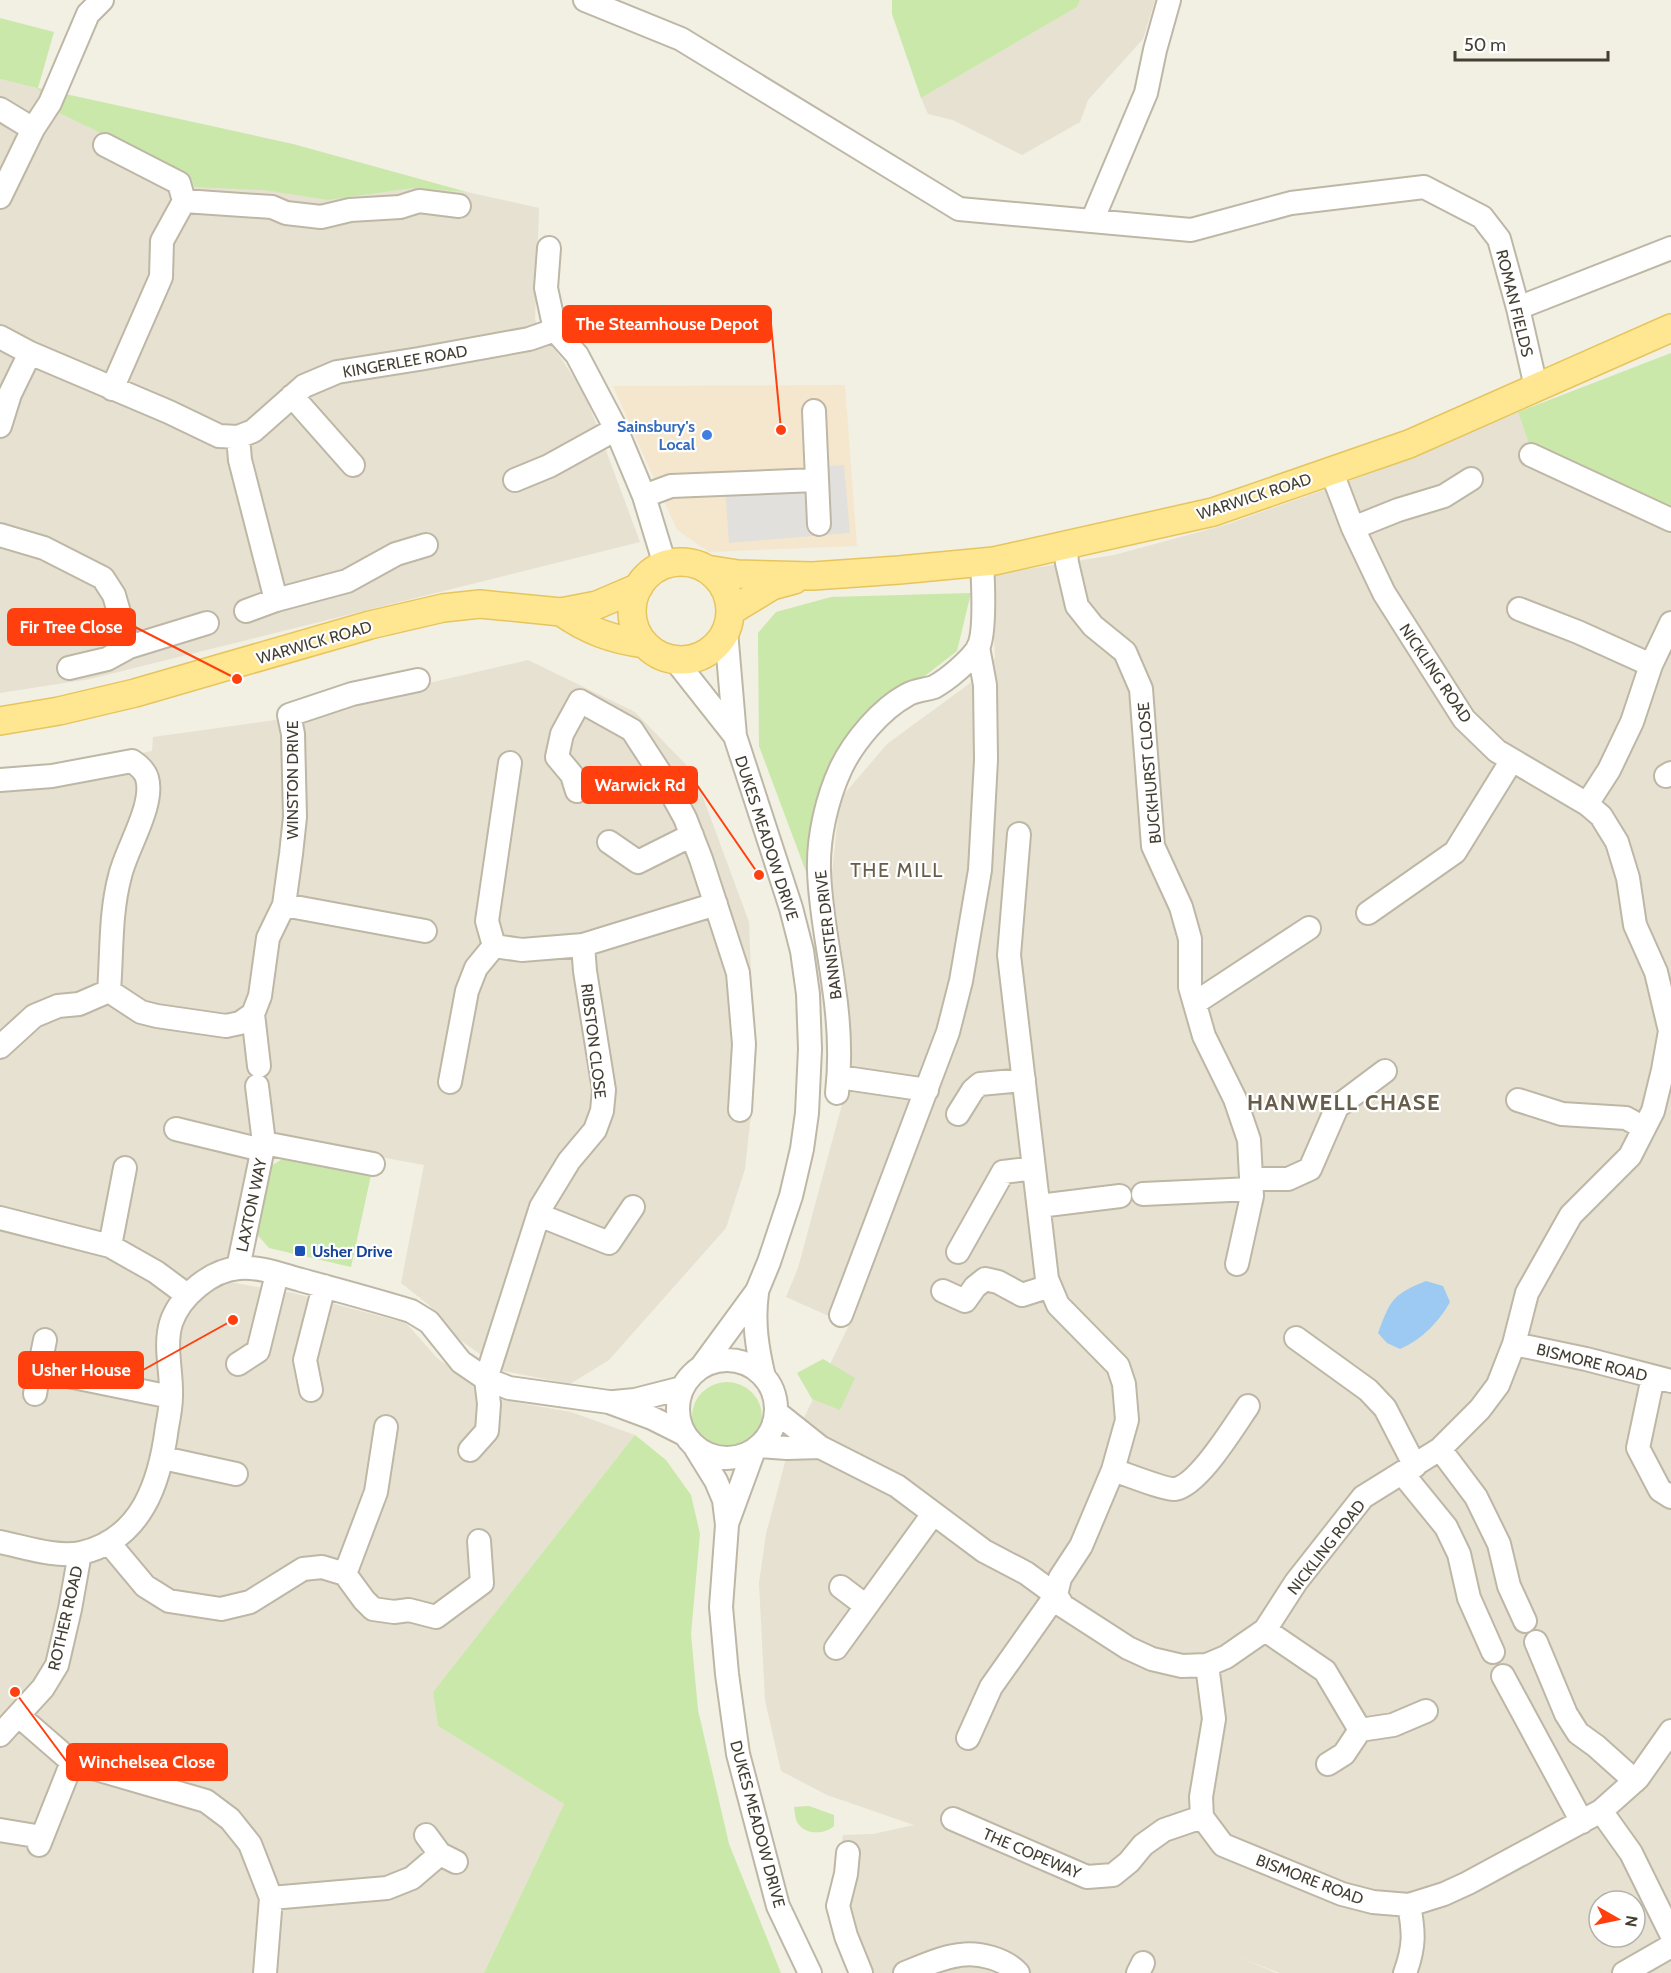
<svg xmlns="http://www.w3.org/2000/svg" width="1671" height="1973" viewBox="0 0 1671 1973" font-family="Cabin,sans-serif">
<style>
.residential{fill:#e6e1d1;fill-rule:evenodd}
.commercial{fill:#f5e7cd}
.green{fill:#c9e8aa}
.parking{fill:#e2e0dc}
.water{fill:#9dcaf2}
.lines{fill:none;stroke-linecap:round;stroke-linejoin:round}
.minor-casing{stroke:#beb7a6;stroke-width:26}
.major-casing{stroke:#e6c55d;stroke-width:30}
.minor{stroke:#fff;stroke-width:22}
.major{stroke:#ffe690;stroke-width:27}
.shop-dot{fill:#3f7fe0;stroke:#fff;stroke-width:2}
.transit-dot{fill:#1a4fb4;stroke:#fff;stroke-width:2}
.labels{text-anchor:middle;stroke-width:4.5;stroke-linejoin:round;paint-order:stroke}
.street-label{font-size:16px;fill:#443f33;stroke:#fff}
.shop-label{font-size:16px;font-weight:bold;fill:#366cbe;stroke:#fff;text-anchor:end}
.transit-label{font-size:16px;font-weight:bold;fill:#164399;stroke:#fff;text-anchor:start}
.quarter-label{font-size:20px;letter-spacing:1.5px;fill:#675d4a;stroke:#fff}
.district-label{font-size:22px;font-weight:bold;letter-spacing:1.5px;fill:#675d4a;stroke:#fff}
.leader{fill:none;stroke:#ff400e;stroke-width:2}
.callout-dot{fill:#ff400e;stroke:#fff;stroke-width:2}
.callout{fill:#ff400e;stroke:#ff400e;stroke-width:2}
.callout-label{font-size:18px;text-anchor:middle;font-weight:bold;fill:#fff}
</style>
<rect width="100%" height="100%" fill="#f2efe3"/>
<!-- residential -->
<path class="residential" d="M1080,0H1155L1143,39L1088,100L1080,122L1022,155L953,120L928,114L921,98L1077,7Z
M0,79L37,88L61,114L190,176L328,200L414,188L467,192L539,208L535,320L585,394L640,542L90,679L0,693Z
M1518,412L1529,444L1671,511V1973H1279L1232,1954L1276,1973H855L830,1911L843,1835L873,1834L914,1825L827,1795L781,1771L765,1700L759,1583L766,1534L788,1451L849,1325L786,1297L798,1268L847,1086L848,991L831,882L840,799L887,744L984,673L995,658L991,575L1114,555L1225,525L1372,473ZM1599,1901H1635V1937H1599Z
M528,660L635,712L694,773L749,922L755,1077L745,1169L726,1228L609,1360L570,1384L504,1371L460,1340L429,1305L401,1283L424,1165L257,1134L229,1282L293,1293L406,1323L437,1358L491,1398L571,1412L635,1435L433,1692L438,1726L564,1804L484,1973H0V770L59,769L152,751L153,737L318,714L429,683Z"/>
<!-- commercial -->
<path class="commercial" d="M845,385L857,546L709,552L677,530L613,386Z"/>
<!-- green -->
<path class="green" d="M892,0H1080L1077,7L921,98L892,14Z
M0,18L54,32L38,88L293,144L467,192L414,188L328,200L264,190L195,187L190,176L61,114L37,88L0,79Z
M1671,353V511L1529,444L1518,412Z
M971,593L957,651L858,728L811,885L759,746L758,633L776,612L831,597Z
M286,1157L371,1175L351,1267L269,1248L255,1232L269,1167Z
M823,1359L855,1378L840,1410L812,1399L797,1373Z
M692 1417a35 35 0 1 1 70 0a35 35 0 1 1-70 0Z
M635,1435L666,1460L691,1495L700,1534L691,1634L698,1710L729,1844L781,1973H484L564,1804L438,1726L433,1692Z
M809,1806L834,1815V1826C824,1835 804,1835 797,1822C795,1818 795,1812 794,1807Z"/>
<!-- parking -->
<path class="parking" d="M844,465L850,533L729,543L724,474Z"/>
<!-- water -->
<path class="water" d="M1426,1281L1443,1286L1450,1302C1439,1322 1421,1340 1400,1349L1387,1343L1378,1333C1391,1299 1392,1295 1426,1281Z"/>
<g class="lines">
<!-- minor casing -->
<g class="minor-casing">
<path id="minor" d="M585,0L681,39L959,209L1191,230L1291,203L1424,187L1482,217L1499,239L1518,308L1536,387
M0,109L33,129L0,197
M33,129L50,103L88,14L102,0
M105,145L179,183L184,201
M1092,221L1146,93L1155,50L1169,0
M549,248L546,288L555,330L577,355L616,429L644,496L665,565
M1518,308L1671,248
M0,337L30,353L169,412L219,436L238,437L253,431L304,386L337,372L419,359L529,339L555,330
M112,389L161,277L162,241L184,201L272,207L286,213L321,217L350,210L400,207L419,201L459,206
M292,396L353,465
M814,411L819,524
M0,426L10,394L30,353
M238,437L240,460L276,600L347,581L396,554L426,545
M1531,455L1671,520
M515,480L549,466L616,429
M644,496L671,486L816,480
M1353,528L1398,510L1444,496L1471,479
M0,535L44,548L103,578L114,595L129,647L207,623
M1065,544L1067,563L1077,606L1093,626L1125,652L1141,689L1153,846L1181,907L1190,939V987L1204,1036L1235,1099L1249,1140L1252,1196L1237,1264
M1519,609L1578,632L1651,665
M246,611L276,600
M675,660L735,736
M69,668L107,659L129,647
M1666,776L1671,773
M0,780L52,776L132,761C138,765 145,771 147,778C155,805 126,849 120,876C110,913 112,953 109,991
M577,791L572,775L557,757L562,734L580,701L632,730L662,776L685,818L701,859L738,973L744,1044L740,1110
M1587,804L1609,770L1632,722L1651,665L1671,623
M609,842L638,862L692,835
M284,905L425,931
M1368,913L1455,852L1512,760
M583,945L716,904
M494,946L487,921L510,763
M109,991L141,1012L157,1016L226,1026L240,1023L253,1014L260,996L268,938L284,905L291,854L295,817L293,734L289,715L352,694L418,680
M1195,1003L1309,928
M253,1014L259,1066
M0,1047L34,1016L58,1006L79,1004L109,991
M839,1077L927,1090
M450,1082L467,991L476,968L494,946
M837,1093C841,1058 839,1022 834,988C829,949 820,910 819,870C818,837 827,798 841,768C854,741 881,709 907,695C915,690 925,690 934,687C947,680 970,661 978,648C986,633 983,580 982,562
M1518,1100L1562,1114L1626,1118L1644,1128
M958,1114L973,1090L980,1084L1024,1080
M176,1129L262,1150
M264,1143L373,1164
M1251,1179H1288L1310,1169L1337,1107L1385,1071
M1143,1194L1251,1189
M1039,1206L1120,1196
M539,1215L609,1243L633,1207
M0,1218L110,1246L156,1272L187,1295
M110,1246L125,1168
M958,1252L1003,1172L1034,1168
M238,1268L264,1143L257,1086
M943,1291L965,1301L975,1287L985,1279L998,1282L1022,1295L1050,1286
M757,1293C753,1322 757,1348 764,1377
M841,1315L948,1032L961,981L980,870L986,760L985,685L978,647
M1296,1338L1368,1390L1385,1408L1415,1466
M1514,1344L1586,1359L1671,1381
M678 1409a49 49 0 1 1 98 0a49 49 0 1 1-98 0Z
M238,1364L258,1351L277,1274
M702,1366L757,1291L769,1262L791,1196L802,1149L807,1113L810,1049L808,994L802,951L791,908L735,736L726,631
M39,1370L45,1340
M1653,1377L1638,1448L1660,1490L1671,1497
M311,1390L305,1360L324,1286
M35,1394L39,1370L171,1397
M614,1402L635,1400L682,1388
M776,1412L820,1447L897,1486L984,1551L1026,1573L1056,1595L1063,1606L1128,1648L1152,1659L1182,1666L1207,1665L1226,1657L1265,1630L1296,1582L1363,1497L1440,1449L1480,1409L1498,1385L1514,1344L1527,1293L1571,1215L1630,1156L1653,1111L1663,1070L1670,1031L1656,972L1635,925L1628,878L1617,842L1601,816L1587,804L1497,751L1464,719L1384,593L1353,528L1331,470
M759,1446L787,1448L820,1447
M695,1447L716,1481L724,1500L727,1525L721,1607L727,1674L738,1754L778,1906L810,1973
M1440,1449L1476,1497L1499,1544L1509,1586L1525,1621
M470,1450L487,1431L489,1404L486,1379L541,1207L569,1161L595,1130L602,1111L604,1090L585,971L583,945L522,950L494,946
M163,1458L236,1474
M1113,1470C1126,1474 1165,1490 1175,1489C1199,1485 1234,1426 1248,1406
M1402,1473L1446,1527L1459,1554L1469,1598L1493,1652
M728,1521L754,1450
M0,1542C25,1547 56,1558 81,1553C142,1539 160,1482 167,1427C169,1417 171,1406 171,1396C172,1372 164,1346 171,1323C180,1296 211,1270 239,1268C259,1266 282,1275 301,1280C338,1290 375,1300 411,1311L429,1322L461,1362L486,1379L509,1388L609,1402L652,1418L684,1434
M109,1543L145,1586L169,1601L221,1609L250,1602L303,1569L322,1567L345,1574L364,1600L373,1609L394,1612L409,1610L436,1617L482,1583L479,1541
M345,1574L376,1492L386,1427
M841,1587L866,1606
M1265,1630L1325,1671L1360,1730L1344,1754L1328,1764
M1536,1642L1566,1714L1578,1733L1596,1746L1635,1781
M836,1648L933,1514
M1207,1665L1214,1719L1201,1797L1202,1817L1223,1845L1342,1894L1373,1902L1409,1905L1444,1894L1468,1883L1601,1811L1638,1778L1671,1731
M1503,1676L1582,1822
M19,1716L72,1762L206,1801L230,1819L250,1844L271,1898L265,1973
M1360,1730L1393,1725L1426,1711
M0,1735L43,1688L57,1665L70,1609L80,1553
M968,1738L991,1687L1056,1595L1060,1578L1081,1546L1113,1470L1127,1420L1124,1384L1118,1366L1058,1305L1047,1279L1009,955L1019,834
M1601,1811L1631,1853L1671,1934
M953,1819L1087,1877L1113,1875L1129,1862L1143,1845L1164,1830L1202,1817
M0,1830L42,1837
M426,1835L440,1854L456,1862
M39,1845L72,1762
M848,1853L846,1874L838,1906L846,1936L861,1973
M271,1898L387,1888L412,1878L440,1854
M905,1973C922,1966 942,1957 960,1955C979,1952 1005,1959 1018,1973
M1138,1973L1143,1963
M1405,1973C1415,1946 1414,1932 1409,1905
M1624,1973L1671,1946"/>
</g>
<!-- major casing -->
<g class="major-casing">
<path id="major" d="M632 611a49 49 0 1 1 98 0a49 49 0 1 1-98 0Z
M706,569L738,574L813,576L899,570L994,561L1213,512L1409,444L1671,328
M731,611L772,586L794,580
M561,612C588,631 611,639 644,644
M0,721L59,711L135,693L370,625L443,608L480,604L561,612L597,605L639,587"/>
</g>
<!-- minor -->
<use href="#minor" class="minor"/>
<!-- major -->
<use href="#major" class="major"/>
</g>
<!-- markers -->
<circle class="shop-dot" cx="707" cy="435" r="6"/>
<rect class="transit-dot" x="294" y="1245" width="12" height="12" rx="3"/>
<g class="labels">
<!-- street labels -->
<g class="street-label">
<text transform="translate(1515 303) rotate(76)" y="6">ROMAN FIELDS</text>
<text transform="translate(405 361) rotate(-10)" y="6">KINGERLEE ROAD</text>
<text transform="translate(1254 496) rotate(-18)" y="6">WARWICK ROAD</text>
<text transform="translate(314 642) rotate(-16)" y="6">WARWICK ROAD</text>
<text transform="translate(1436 673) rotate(56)" y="6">NICKLING ROAD</text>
<text transform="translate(1149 773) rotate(-95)" y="6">BUCKHURST CLOSE</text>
<text transform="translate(292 780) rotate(-90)" y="6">WINSTON DRIVE</text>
<text transform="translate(767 838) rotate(72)" y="6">DUKES MEADOW DRIVE</text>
<text transform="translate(828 935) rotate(-97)" y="6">BANNISTER DRIVE</text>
<text transform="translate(594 1041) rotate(83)" y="6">RIBSTON CLOSE</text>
<text transform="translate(251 1205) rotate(-78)" y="6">LAXTON WAY</text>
<text transform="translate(1592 1362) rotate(14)" y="6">BISMORE ROAD</text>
<text transform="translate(1326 1547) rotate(-52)" y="6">NICKLING ROAD</text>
<text transform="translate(65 1618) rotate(-77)" y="6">ROTHER ROAD</text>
<text transform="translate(758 1824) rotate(75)" y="6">DUKES MEADOW DRIVE</text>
<text transform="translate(1032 1853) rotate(23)" y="6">THE COPEWAY</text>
<text transform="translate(1310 1879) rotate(21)" y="6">BISMORE ROAD</text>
</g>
<!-- shop labels -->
<g class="shop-label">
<text x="695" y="432">Sainsbury's<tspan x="695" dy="18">Local</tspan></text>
</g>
<!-- transit labels -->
<g class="transit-label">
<text x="312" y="1257">Usher Drive</text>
</g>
<!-- quarter labels -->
<g class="quarter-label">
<text x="897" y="877">THE MILL</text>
</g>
<!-- district labels -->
<g class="district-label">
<text x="1344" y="1110">HANWELL CHASE</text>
</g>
</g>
<!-- callouts -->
<path class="leader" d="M781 430L771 324M237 679L135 627M759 875L697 785M233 1320L143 1370M15 1692L67 1762"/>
<g class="callout-dot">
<circle cx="781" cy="430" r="6"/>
<circle cx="237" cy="679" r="6"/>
<circle cx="759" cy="875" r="6"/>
<circle cx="233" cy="1320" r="6"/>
<circle cx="15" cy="1692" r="6"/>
</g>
<g class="callout">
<rect x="563" y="306" width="208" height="36" rx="6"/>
<rect x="8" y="609" width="127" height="36" rx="6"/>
<rect x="582" y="767" width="115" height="36" rx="6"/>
<rect x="19" y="1352" width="124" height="36" rx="6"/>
<rect x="67" y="1744" width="160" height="36" rx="6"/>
</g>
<g class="callout-label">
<text x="667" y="330">The Steamhouse Depot</text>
<text x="71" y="633">Fir Tree Close</text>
<text x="640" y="791">Warwick Rd</text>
<text x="81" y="1376">Usher House</text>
<text x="147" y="1768">Winchelsea Close</text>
</g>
<!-- north arrow -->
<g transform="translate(1617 1919) rotate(99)"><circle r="28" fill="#ffffff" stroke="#b4b2ad" stroke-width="1.5"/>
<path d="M0-4.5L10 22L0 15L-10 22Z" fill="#ff400e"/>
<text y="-9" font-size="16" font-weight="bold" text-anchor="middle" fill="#443f33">N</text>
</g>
<!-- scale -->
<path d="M1455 51v9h153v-9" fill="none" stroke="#443f33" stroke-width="3"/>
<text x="1464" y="51" font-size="18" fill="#443f33" stroke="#ffffff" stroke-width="4.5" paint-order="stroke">50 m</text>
</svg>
